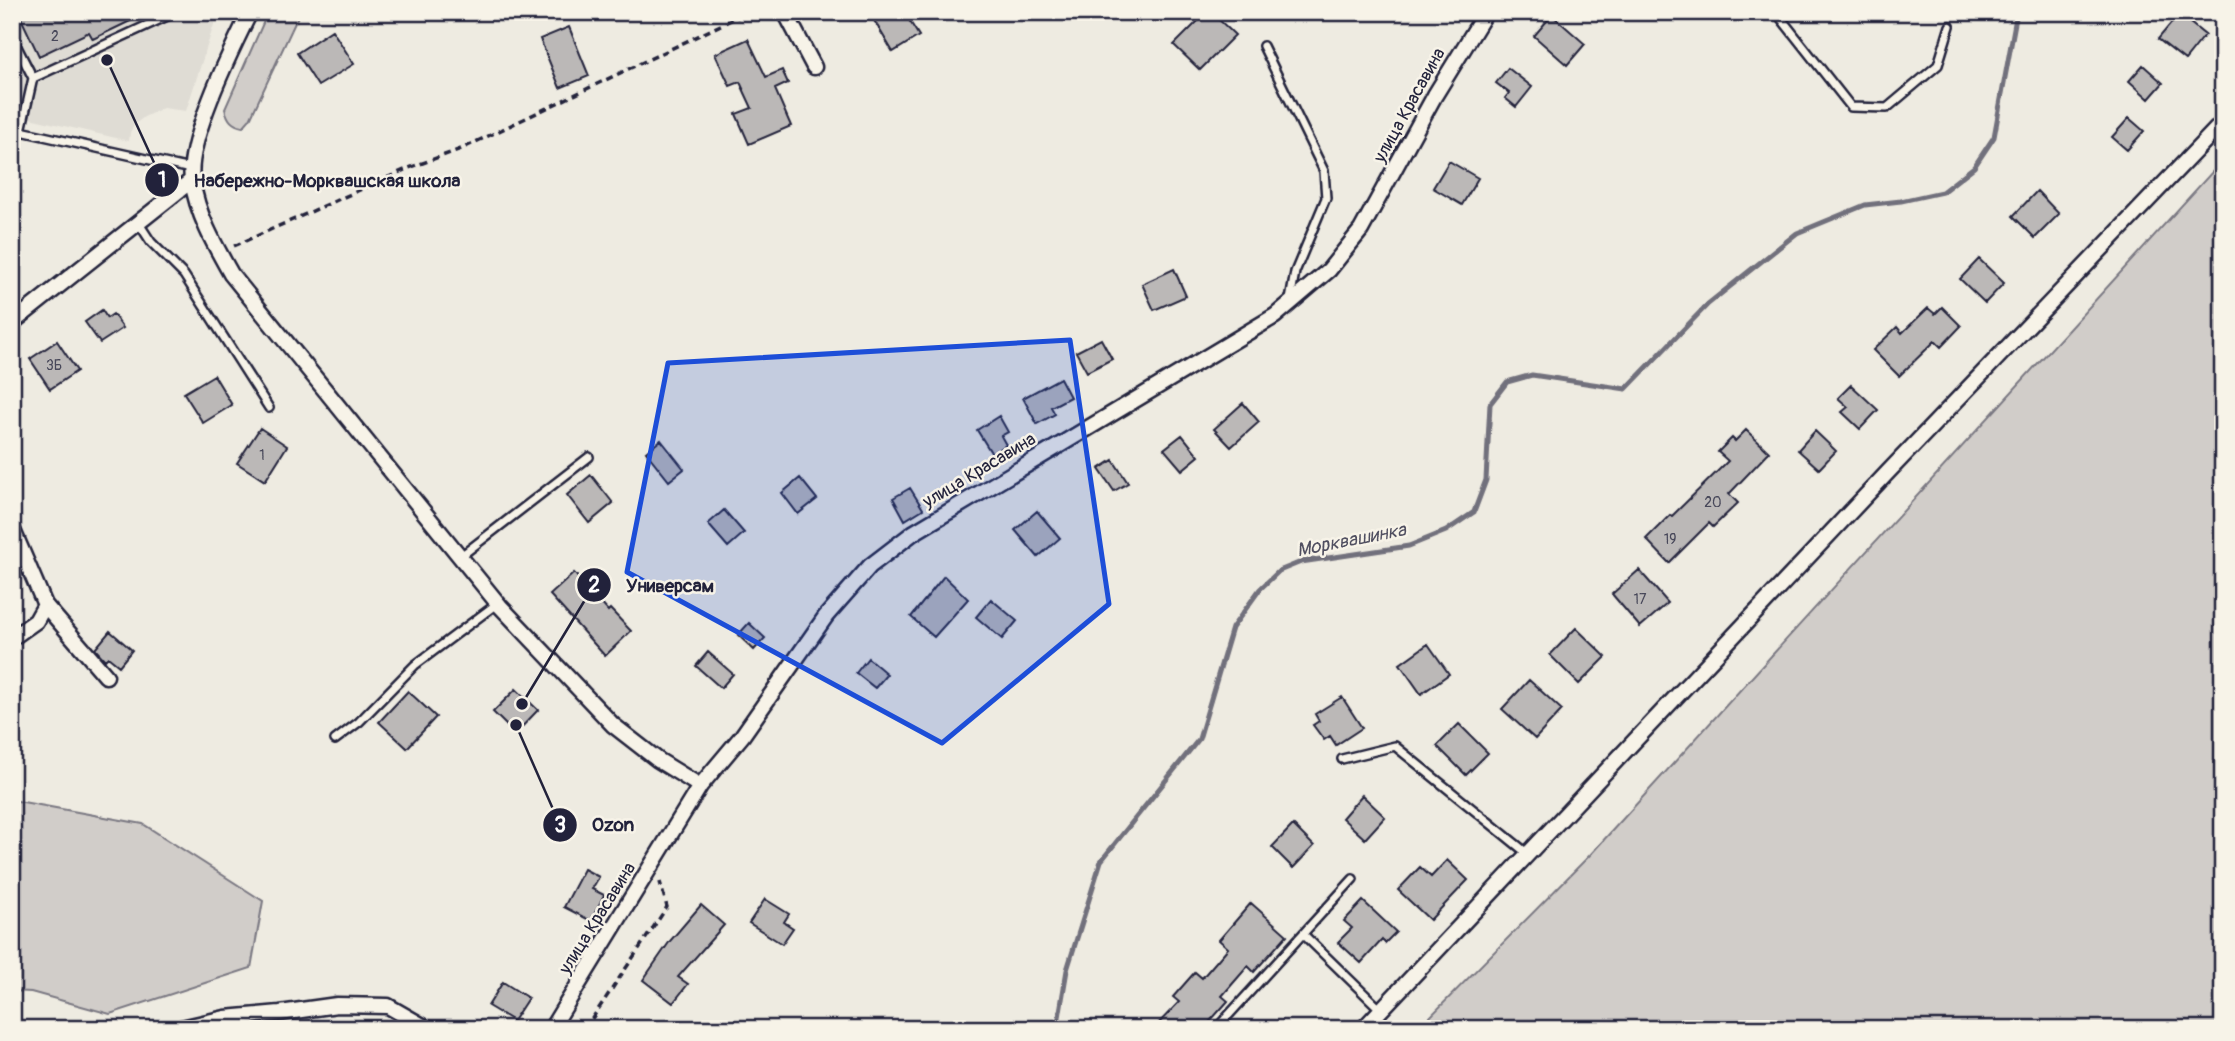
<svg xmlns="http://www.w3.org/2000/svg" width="2235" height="1041" viewBox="0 0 2235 1041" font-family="Pangolin,sans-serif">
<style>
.built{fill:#dfdcd4}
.green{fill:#d1cdc9;stroke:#7a7882;stroke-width:2}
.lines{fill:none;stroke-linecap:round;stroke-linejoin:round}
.stream{stroke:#716f7b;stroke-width:5}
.building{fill:#bbb8b7;stroke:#22223b;stroke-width:2}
.service-casing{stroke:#22223b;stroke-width:12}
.minor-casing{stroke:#22223b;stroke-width:19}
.path{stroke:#22223b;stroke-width:3.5;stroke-dasharray:7 5;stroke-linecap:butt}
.service{stroke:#f7f3e8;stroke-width:7}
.minor{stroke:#f7f3e8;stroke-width:14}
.marked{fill:#1d4ed8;fill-opacity:0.2;stroke:#1d4ed8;stroke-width:5;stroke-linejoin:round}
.labels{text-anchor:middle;stroke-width:5;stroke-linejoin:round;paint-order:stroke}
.number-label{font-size:14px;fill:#48485a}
.street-label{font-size:18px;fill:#22223b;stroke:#f7f3e8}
.water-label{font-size:19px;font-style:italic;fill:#504f60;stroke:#f7f3e8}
.leader{fill:none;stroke:#22223b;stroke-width:2.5}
.callout-dot{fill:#22223b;stroke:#f7f3e8;stroke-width:2.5}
.mark-label{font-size:21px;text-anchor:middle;font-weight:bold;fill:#fff}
.callout-label{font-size:19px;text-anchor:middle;font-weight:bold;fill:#22223b;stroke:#f7f3e8;stroke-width:5;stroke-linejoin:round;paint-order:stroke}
</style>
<rect width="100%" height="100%" fill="#eeebe1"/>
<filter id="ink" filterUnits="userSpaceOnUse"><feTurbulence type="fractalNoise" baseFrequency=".0143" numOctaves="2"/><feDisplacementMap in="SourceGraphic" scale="14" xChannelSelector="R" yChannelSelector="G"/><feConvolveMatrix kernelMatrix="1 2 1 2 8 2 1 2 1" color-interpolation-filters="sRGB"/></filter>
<g filter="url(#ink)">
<!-- built -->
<path class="built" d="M12,12H218L186,111L163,108L144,117L135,124L130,132L129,141L12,114Z"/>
<!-- green -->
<path class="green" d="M268,12H300L250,119L243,127C232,125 228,120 225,109Z
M2223,160V1029H1418L1590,855Z
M12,800L143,824L263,901L251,968L110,1014L31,992L12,991Z"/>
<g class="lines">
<!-- stream -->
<path class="stream" d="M1057,1029L1067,970L1101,861L1199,739L1232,628L1260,589L1279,571L1301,562L1409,546L1446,531L1474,512L1486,480L1490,404L1507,382L1532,375L1626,389L1708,304L1797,233L1865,205L1901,201L1942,192L1974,167L1994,137L2017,12"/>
</g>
<!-- building -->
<path class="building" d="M18,12H149L93,39L89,32L39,56Z
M869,12H904L919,36L893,52Z
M1207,12H1211L1235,35L1200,70L1174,45Z
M2179,14L2205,35L2185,60L2158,39Z
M1552,15L1585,44L1567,65L1534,36Z
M569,27L589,76L560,88L540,39Z
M332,30L354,64L318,86L297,53Z
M748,39L766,77L782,70L788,83L775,89L791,126L749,144L736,114L752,108L740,82L730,86L715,54Z
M2143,65L2163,83L2149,99L2129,81Z
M1508,68L1532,87L1516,107L1505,98L1509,93L1496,83Z
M2129,118L2144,131L2127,150L2112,137Z
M1449,161L1478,178L1462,205L1433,188Z
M2037,191L2059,214L2035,238L2013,216Z
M1979,259L2004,283L1985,303L1960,279Z
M1174,269L1186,296L1154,310L1142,284Z
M1942,307L1961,326L1941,347L1935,341L1899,376L1873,350L1897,327L1902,333L1928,308L1935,314Z
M102,310L107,318L113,314L123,328L100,343L85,322Z
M1101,339L1112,359L1087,372L1076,352Z
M57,341L77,371L50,389L30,359Z
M214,375L232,405L203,423L184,393Z
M1060,378L1070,397L1051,407L1055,414L1037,424L1023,398Z
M1851,385L1878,410L1860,429L1842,412L1848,407L1838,398Z
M1243,403L1259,422L1231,447L1214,429Z
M999,416L1008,432L1001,436L1006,445L992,454L977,430Z
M260,428L287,446L265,481L237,463Z
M1746,430L1769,452L1729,494L1738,503L1713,527L1709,523L1669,563L1646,539L1670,515L1672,516L1728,461L1718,452L1732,438L1735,441Z
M1815,431L1836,451L1819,469L1798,450Z
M1182,435L1199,456L1182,470L1164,449Z
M661,440L684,469L669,481L646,452Z
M1113,460L1128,483L1114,491L1099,469Z
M591,475L613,503L589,523L567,495Z
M800,478L817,499L798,514L782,493Z
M910,488L923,509L905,520L893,498Z
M724,510L744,533L728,547L708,524Z
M1037,511L1060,538L1038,557L1015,530Z
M1639,570L1668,603L1640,627L1612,594Z
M574,573L608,611L610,609L631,631L605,656L550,595Z
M944,576L968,599L934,637L911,617Z
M991,599L1017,621L1002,639L976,617Z
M749,623L765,638L754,650L738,635Z
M1576,628L1606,657L1579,684L1550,655Z
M110,631L132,650L119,666L108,657L105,660L95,649Z
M1428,644L1449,674L1421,694L1400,664Z
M708,652L733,674L721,688L696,666Z
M868,658L887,674L875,688L856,673Z
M1529,680L1562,710L1535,739L1502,709Z
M516,689L538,710L515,734L493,712Z
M408,691L436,717L407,748L379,722Z
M1342,697L1362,728L1336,745L1330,736L1324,740L1313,725L1319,721L1315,714Z
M1459,724L1488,753L1466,775L1437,746Z
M1362,795L1385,817L1365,839L1342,818Z
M1293,825L1314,846L1293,868L1272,847Z
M1447,860L1468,880L1430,920L1398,890L1420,867L1431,877Z
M584,869L599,877L592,889L604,895L591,921L564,907Z
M765,899L789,914L784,922L793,928L782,944L749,923Z
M1363,901L1396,932L1385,943L1382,940L1361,963L1338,942L1352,928L1344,921Z
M1251,903L1287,935L1254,972L1248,966L1222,996L1228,1001L1203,1029H1153L1179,1002L1173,997L1195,972L1202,978L1228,948L1219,940Z
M701,905L724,925L678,977L688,984L673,1003L643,980L670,941Z
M503,982L528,998L513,1021L488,1006Z"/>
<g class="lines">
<!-- service casing -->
<g class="service-casing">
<path id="service" d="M1776,12L1851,107L1887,108L1938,65L1950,26
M12,37L33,78
M1263,46L1324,171L1326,198L1295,272L1290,300
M12,129L191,169
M21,131L33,78L176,12
M138,222L151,242L184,275L269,408
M461,556L589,457
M335,740L359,722L415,665L498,603
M1342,759L1395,746L1528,854
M1303,934L1381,1010
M1216,1029L1353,879"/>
</g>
<!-- minor casing -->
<g class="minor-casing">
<path id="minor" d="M250,12C232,48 186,142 192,180C197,214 214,244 231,274L500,606L613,725L658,760L700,786
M785,12L814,67
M12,323L192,180
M12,528L45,605L106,676
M12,638L36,621L45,605
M177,1029L225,1018L280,1013L337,1005L388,1006L428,1029
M551,1029L700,786L742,736L826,616L870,566L913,533L1275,316L1329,270L1361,230L1435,95L1486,12
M1363,1029L1888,472L2223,122"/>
</g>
<!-- path -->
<path class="path" d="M234,246L409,168L461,149L748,12
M585,1029L667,907L660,882"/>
<!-- service -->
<use href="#service" class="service"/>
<!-- minor -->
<use href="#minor" class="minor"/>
</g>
</g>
<!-- marked area -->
<path class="marked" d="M1070,340L1109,604L942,743L627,572L668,363Z"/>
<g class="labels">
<!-- number labels -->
<g class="number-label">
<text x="55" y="41">2</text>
<text x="54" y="370">3Б</text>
<text x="262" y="460">1</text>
<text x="1713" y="507">20</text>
<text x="1670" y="544">19</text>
<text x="1640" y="604">17</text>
</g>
<!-- street labels -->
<g class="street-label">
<text transform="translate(1409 105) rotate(-61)" y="6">улица Красавина</text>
<text transform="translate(979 470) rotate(-31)" y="6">улица Красавина</text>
<text transform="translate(597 918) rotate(-58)" y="6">улица Красавина</text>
</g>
<!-- water labels -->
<g class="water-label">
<text transform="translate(1351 539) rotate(-11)" y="7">Морквашинка</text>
</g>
</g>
<!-- callouts -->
<path class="leader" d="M107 60L162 180M522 704L594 585M516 725L560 825"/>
<g class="callout-dot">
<circle cx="107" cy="60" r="7"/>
<circle cx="522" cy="704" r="7"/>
<circle cx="516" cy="725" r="7"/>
<circle cx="162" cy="180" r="18"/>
<circle cx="594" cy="585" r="18"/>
<circle cx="560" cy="825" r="18"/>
</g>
<g class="mark-label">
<text x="162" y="187">1</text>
<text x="594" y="592">2</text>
<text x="560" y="832">3</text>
</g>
<g class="callout-label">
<text x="327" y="187">Набережно-Морквашская школа</text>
<text x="670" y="592">Универсам</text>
<text x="613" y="831">Ozon</text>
</g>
<!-- margin -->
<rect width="2235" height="1041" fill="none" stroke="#f7f3e8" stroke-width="42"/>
<rect x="21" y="21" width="2193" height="999" fill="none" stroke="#22223b" stroke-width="2.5" filter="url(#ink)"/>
</svg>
